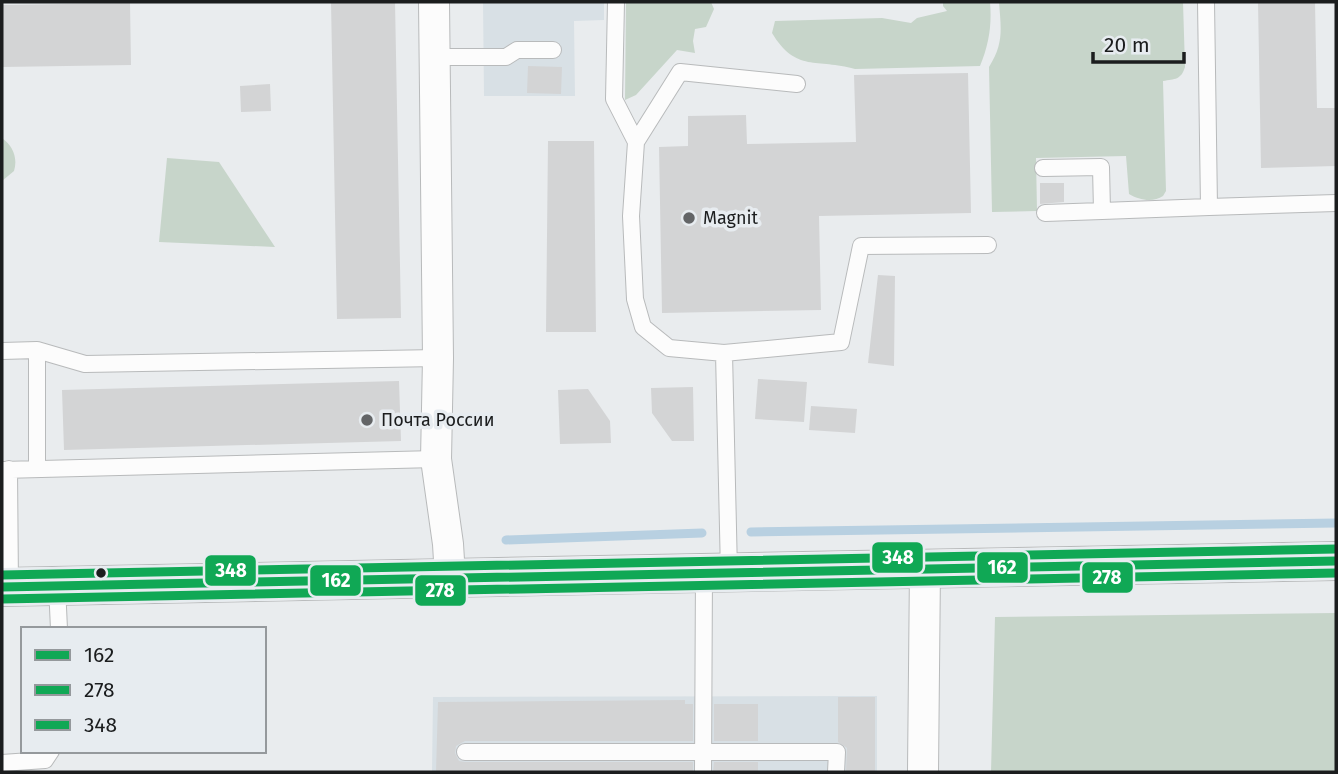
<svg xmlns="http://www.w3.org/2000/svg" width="1338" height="774" viewBox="0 0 1338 774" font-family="'Fira Sans',sans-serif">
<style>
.built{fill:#d8e0e5}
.green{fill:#c7d5ca}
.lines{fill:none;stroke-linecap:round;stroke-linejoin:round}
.stream{stroke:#b8d0e1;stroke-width:9}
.building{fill:#d3d4d5}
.lane-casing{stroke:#b8babb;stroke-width:18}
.street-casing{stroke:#b8babb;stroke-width:32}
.secondary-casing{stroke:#b8babb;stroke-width:40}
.lane{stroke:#fcfcfc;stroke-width:16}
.street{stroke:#fcfcfc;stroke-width:30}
.secondary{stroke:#fcfcfc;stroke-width:38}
.bus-1-casing{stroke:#e7ecf0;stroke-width:14}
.bus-2-casing{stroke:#e7ecf0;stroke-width:14}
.bus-3-casing{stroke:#e7ecf0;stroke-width:14}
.bus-1{stroke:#10a855;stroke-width:9}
.bus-2{stroke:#10a855;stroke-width:9}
.bus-3{stroke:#10a855;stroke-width:9}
.poi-dot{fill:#636567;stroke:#e7ecf0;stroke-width:2.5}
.bus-dot{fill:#1b1d1e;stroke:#e7ecf0;stroke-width:2.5}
.labels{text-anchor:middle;stroke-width:7;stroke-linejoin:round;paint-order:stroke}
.poi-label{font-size:18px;fill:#1b1d1e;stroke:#e7ecf0;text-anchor:start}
.line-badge{stroke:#e7ecf0;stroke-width:2.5}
.badge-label{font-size:19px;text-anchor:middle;font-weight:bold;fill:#fff}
</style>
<rect width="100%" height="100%" fill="#e9ecee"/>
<!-- built -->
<path class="built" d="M483,2H604V20L574,21L575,96H484Z
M877,696V772H432L433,697Z"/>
<!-- green -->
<path class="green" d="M626,2H711L714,9L706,27L695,29L693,41L695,53L677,50L636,95L625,100Z
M943,2H990C992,25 989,44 980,66L855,69C817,58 796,73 772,33L775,21L882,18L911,23L917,18L947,11L943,6Z
M999,2H1183L1185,67C1181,80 1175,79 1163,81L1166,191L1163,196C1153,203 1139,200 1129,194L1126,156L1036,158L1037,211L992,212L989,67C1004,43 1001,29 999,2Z
M2,138C13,146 18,158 14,171L2,181Z
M167,158L219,162L275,247L159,242Z
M1336,613V772H991L995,617Z"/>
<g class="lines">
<!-- stream -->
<path class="stream" d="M751,532L1336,523
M506,540L702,533"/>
</g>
<!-- building -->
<path class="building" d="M331,2H395L401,318L337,319Z
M1258,2H1315L1317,108H1336V166L1261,168Z
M130,3L131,65L2,67V5Z
M528,66L562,67L561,94L527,93Z
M968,73L971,213L819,216L821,310L662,313L659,147L688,146V116L746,115L747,144L856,142L854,75Z
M270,84L271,111L241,112L240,86Z
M548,141H594L596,332H546Z
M1040,183H1064V202L1040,204Z
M878,275L895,276L894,366L868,363Z
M758,379L807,382L804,422L755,419Z
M399,381L401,441L64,450L62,390Z
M693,387L694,441H672L652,413L651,388Z
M588,389L610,421L611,443L560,444L558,390Z
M811,406L857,409L855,433L809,430Z
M838,697H875V772H846L847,748L838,742Z
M685,700V704H693V741H465L456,746L455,753L459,761L465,762H693V772H436L438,702Z
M714,704H758V741H714Z
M714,762H758V772H713Z"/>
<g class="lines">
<!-- lane casing -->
<g class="lane-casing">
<path id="lane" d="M616,2L614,99L636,142
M1206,2L1209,207L1336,203
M435,57H506L517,50H553
M797,84L680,72L636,142L631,216L635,299L643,327L669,348L724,353L841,342L861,246L988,245
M1043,168L1101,167L1102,211L1045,213
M1102,211L1209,207
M2,351L37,350L85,364L438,358
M724,353L729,572
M9,469L10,586
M37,469V350
M2,470L436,459
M57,586L59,629
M465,752H837L836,772
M2,763L45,760L51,751
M703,772L704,572"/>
</g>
<!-- street casing -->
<g class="street-casing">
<path id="street" d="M434,2L438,358L436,459L448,544L450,577
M923,772L925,568"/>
</g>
<!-- secondary casing -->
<g class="secondary-casing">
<path id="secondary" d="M2,587C447,579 891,568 1336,561"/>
</g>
<!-- lane -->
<use href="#lane" class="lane"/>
<!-- street -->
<use href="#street" class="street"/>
<!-- secondary -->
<use href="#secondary" class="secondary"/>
<!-- bus-1 casing -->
<g class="bus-1-casing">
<path id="bus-1" d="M2,587L1336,561"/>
</g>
<!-- bus-2 casing -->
<g class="bus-2-casing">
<path id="bus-2" d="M2,599L1336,573"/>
</g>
<!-- bus-3 casing -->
<g class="bus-3-casing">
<path id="bus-3" d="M2,575L1336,549"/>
</g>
<!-- bus-1 -->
<use href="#bus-1" class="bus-1"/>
<!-- bus-2 -->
<use href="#bus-2" class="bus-2"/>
<!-- bus-3 -->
<use href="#bus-3" class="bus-3"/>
</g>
<!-- markers -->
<g class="poi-dot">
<circle cx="689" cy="218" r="7"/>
<circle cx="367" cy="420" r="7"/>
</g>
<circle class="bus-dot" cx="101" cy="573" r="6"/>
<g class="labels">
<!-- poi labels -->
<g class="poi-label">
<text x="703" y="224">Magnit</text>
<text x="381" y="426">Почта России</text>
</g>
</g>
<g class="line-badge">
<rect x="871" y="541" width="53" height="33" rx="7" fill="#10a855"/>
<rect x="976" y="551" width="53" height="33" rx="7" fill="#10a855"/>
<rect x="204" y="554" width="53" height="33" rx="7" fill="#10a855"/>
<rect x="1081" y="561" width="53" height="33" rx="7" fill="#10a855"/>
<rect x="309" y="564" width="53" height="33" rx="7" fill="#10a855"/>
<rect x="414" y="574" width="53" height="33" rx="7" fill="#10a855"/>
</g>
<g class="badge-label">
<text x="898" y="564">348</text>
<text x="1002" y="574">162</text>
<text x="231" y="577">348</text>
<text x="1107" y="584">278</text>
<text x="336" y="587">162</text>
<text x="440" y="597">278</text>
</g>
<!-- border -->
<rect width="1338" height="774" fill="none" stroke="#1b1d1e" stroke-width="7"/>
<!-- legend -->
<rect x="21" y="627" width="245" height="126" fill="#e7ecf0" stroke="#95999c" stroke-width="2"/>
<rect x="35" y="650" width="35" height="10" fill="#10a855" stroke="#95999c" stroke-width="2"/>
<text x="84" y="662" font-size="21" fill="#1b1d1e">162</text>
<rect x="35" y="685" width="35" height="10" fill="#10a855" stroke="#95999c" stroke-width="2"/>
<text x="84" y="697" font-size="21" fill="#1b1d1e">278</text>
<rect x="35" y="720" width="35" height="10" fill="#10a855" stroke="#95999c" stroke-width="2"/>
<text x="84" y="732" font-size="21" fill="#1b1d1e">348</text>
<!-- scale -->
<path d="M1093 52v10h91v-10" fill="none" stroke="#1b1d1e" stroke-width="3.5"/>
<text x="1104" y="52" font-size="21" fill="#1b1d1e" stroke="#e7ecf0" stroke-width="5" paint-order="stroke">20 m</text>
</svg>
